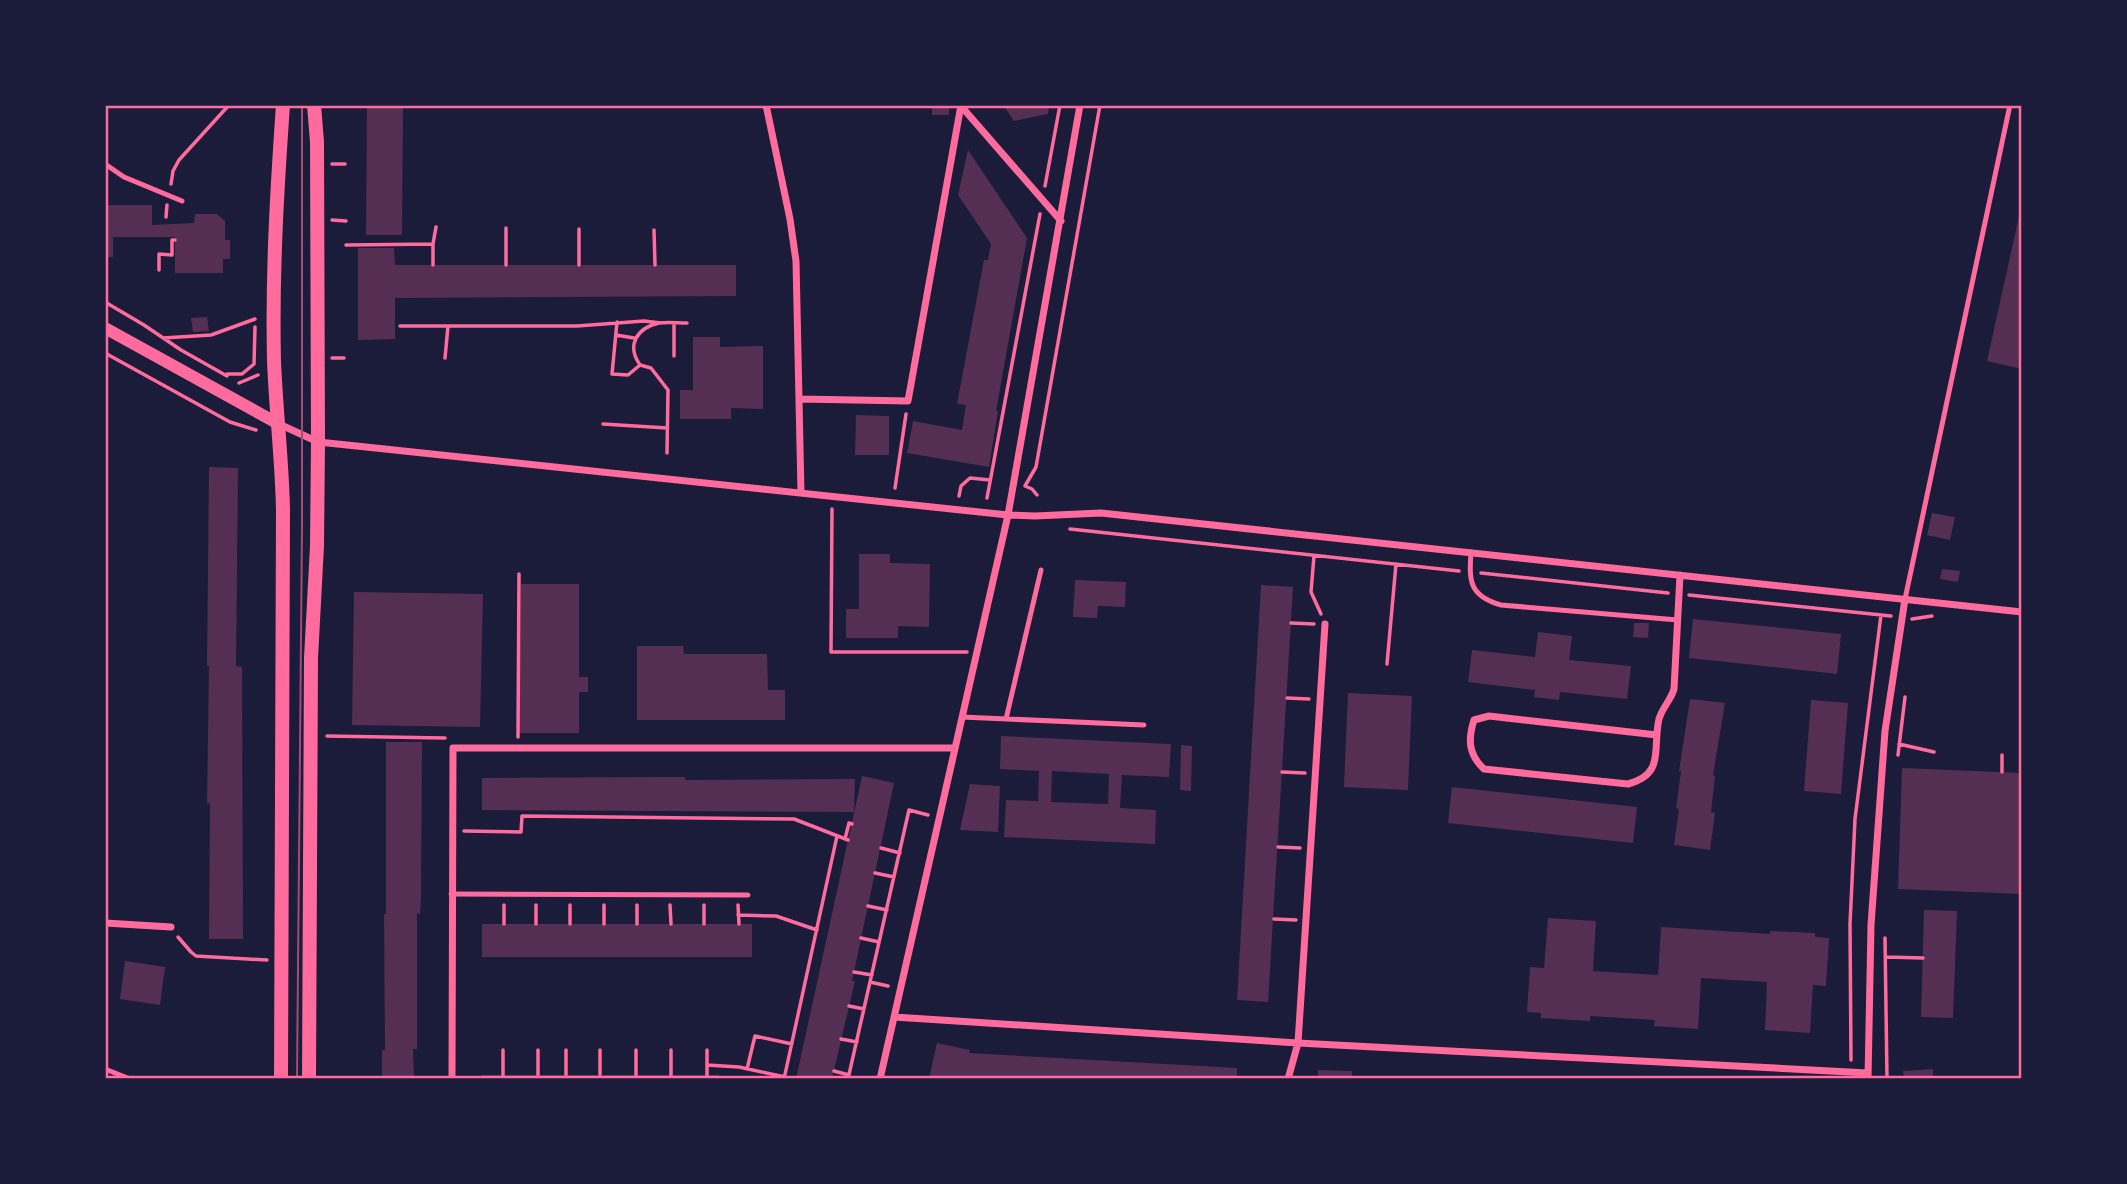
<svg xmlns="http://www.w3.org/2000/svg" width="2127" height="1184" viewBox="0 0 2127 1184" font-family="'PT Sans',sans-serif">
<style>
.building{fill:#542f53;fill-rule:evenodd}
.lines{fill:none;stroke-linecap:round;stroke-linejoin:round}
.path{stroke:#ff6b9d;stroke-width:3.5}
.service{stroke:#ff6b9d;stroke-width:5}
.minor{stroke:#ff6b9d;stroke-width:7}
.tertiary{stroke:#ff6b9d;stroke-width:12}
.secondary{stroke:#ff6b9d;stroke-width:14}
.tram{stroke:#a44b75;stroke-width:2}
.neatline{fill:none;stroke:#ff6b9d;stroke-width:2.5}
</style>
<rect width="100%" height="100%" fill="#1b1b3a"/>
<!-- building -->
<path class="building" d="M367,105H403L402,235H366Z
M932,105H949V115H932Z
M1003,105H1049L1048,114L1014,121Z
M968,150L1027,238L996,411H998L989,467L907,453L913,421L962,430L966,405L957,404L984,260H988L991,244L958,195Z
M105,205H152V225L194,223L195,214H217L225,221V240H230V259H223V273H175V237H113V257H105Z
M2021,207H2022V369L1987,361Z
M358,248H394L395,265H736V296L395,298V339L358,340Z
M207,317L209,331L193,332L191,318Z
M693,337H720V347L763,346V409L731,408V419H680V390H693Z
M856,415L889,416V455H855Z
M209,467L238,468L236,666L242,667L243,939H209L210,803L207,804L209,666H207Z
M1932,513L1955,517L1950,540L1927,535Z
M859,554H890V563L930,564L929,627L898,626V638H846V609H859Z
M1942,569L1960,571L1958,582L1940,579Z
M1075,580L1126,582L1125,607L1098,606L1097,618L1073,617Z
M521,584H579V677H588V692H579V733H519Z
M1261,585L1293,587L1268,1002L1237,1000Z
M354,592L483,594L480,727L352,725Z
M1693,619L1841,634L1837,674L1689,658Z
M1634,623H1649L1648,638L1633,637Z
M1538,632L1572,636L1569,660L1631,666L1627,699L1560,692L1559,700L1534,697L1535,690L1468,682L1472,650L1535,657Z
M637,646H683L684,654H767L768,690H785V720H637Z
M1348,693L1412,696L1408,790L1344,787Z
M1690,699L1725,703L1713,775L1715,776L1711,812L1715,813L1710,850L1674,845L1679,809L1676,808L1681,771H1679Z
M1811,700L1848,703L1841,794L1804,791Z
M1001,736L1171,744L1169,777L1122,775L1120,808L1156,810L1155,844L1004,837L1006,800L1038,801L1039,771L1000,769ZM1052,771L1109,774L1108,804L1051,802Z
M386,742H422L421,899L420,914L417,913V1049H413L414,1079H382V1050H385L384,914H386Z
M1181,745L1192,746L1191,791L1180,790Z
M1902,768L2022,773V894L1898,889Z
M862,776L894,783L852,981H855L832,1079H796Z
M671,777H685V780L855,779L854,812L482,810V778Z
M970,784L1000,786L998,832L960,830Z
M1452,787L1637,807L1633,843L1448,823Z
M1924,910L1957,911L1953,1018L1921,1017Z
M1548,918L1596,921L1593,971L1658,975L1661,927L1770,934V931L1815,933V937L1829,938L1826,986L1813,985L1810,1033L1765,1030L1767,982L1701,978L1698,1029L1654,1026L1655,1020L1590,1016V1021L1541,1018V1013L1527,1012L1530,967L1544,968Z
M482,924H752V957H482Z
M125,961L165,967L160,1005L120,999Z
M937,1043L970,1050L969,1053L1237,1068V1079H929Z
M1933,1069V1079H1904L1903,1071Z
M1318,1070L1352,1071V1076L1364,1077V1079H1318Z
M482,1075H719V1079H482Z"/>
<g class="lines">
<!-- path -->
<path class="path" d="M332,164H345
M171,184L173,171L179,160L229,105
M1045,186L1060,105
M166,217L167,205
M332,220L346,221
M654,230L655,265
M346,245L433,244L436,227
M433,265V244
M506,265V228
M579,265V229
M159,270V254L172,255V240H175
M105,302L144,325L181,350L227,376
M617,322L612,374L628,375L640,365
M400,326H577L644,321L661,323
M616,335L634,338
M163,338L211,335L255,319
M105,353L230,422L256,430
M674,356V324
M332,358H344
M445,358L448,326
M227,374H242L254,364L255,327
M239,383L258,375
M603,424L667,428
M667,453L668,390L651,368L640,365C626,345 637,328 659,323C668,322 678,323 687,323
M895,488L906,414
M1037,495L1032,489L1025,486L1036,467L1100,105
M959,496L961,486L970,478L990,480
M987,498L1040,214
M832,509L831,652H967
M1070,529L1459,571
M1314,556L1311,592L1321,614
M1481,573L1668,593
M1689,595L1891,616
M1912,619L1932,616
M1291,623L1314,624
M1387,664L1396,564
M1287,698L1309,699
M327,736L445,738
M518,737L519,574
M1899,744L1934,752
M1898,755L1905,697
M1282,772L1305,773
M2002,772V755
M464,831L521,832L522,816L794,819L848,840
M845,839L849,823L852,824
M1278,847L1300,848
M881,848L900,853
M875,873L894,877
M504,905V924
M536,905V924
M604,905V924
M637,905V924
M670,905L671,924
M738,905L739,924
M868,906L887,910
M738,915L776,916L817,930
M1274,919L1296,920
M570,924V905
M704,924V905
M178,937L191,952L196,956L267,960
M861,938L879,942
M1885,938L1887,1079
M1886,957L1923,958
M854,972L872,975
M870,982L888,986
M849,1006L864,1009
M841,1039L857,1042
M503,1050V1075
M538,1050V1075
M566,1050V1075
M636,1050V1075
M671,1050V1075
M1851,1060L1850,924L1855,819L1881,615
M707,1065L739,1067L785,1077
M747,1069L755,1036L792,1044
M834,1071L849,1075
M600,1075V1050
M707,1075V1050
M784,1079L837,836
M848,1079L909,810L928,815"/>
<!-- service -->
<path class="service" d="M105,164L124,177L182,201
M1471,552C1469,581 1469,596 1501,605L1678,620
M1905,599L2010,105
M962,717L1144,725
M1006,719L1041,570
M451,894L748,895
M105,1069L130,1079"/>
<!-- minor -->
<path class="minor" d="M766,105L790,219L796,261L801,493
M961,106L1061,221
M800,399L908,401L961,105
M279,424L318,442L347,445L1008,515L1035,516L1101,513L2022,612
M1657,735L1489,716L1474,720C1468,739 1468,754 1484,769L1628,784C1666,774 1652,748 1659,719C1662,708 1671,700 1674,689L1680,575
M105,923L171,927
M894,1017L1298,1043L1868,1073
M452,1079L453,748H954
M880,1079L1008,515L1080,105
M1288,1079L1298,1043L1325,624
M1868,1079L1871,925L1885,731L1905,599"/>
<!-- tertiary -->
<path class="tertiary" d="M105,328L277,423"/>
<!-- secondary -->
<path class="secondary" d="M281,1079L283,510C282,460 276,411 274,361C272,275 277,190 283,105
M309,1079L311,658L317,546L318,442L317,142L314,105"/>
<!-- tram -->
<path class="tram" d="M297,1079L302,528V105"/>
</g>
<!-- border -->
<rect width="2127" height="1184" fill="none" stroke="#1b1b3a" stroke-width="214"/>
<rect x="107" y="107" width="1913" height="970" class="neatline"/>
</svg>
